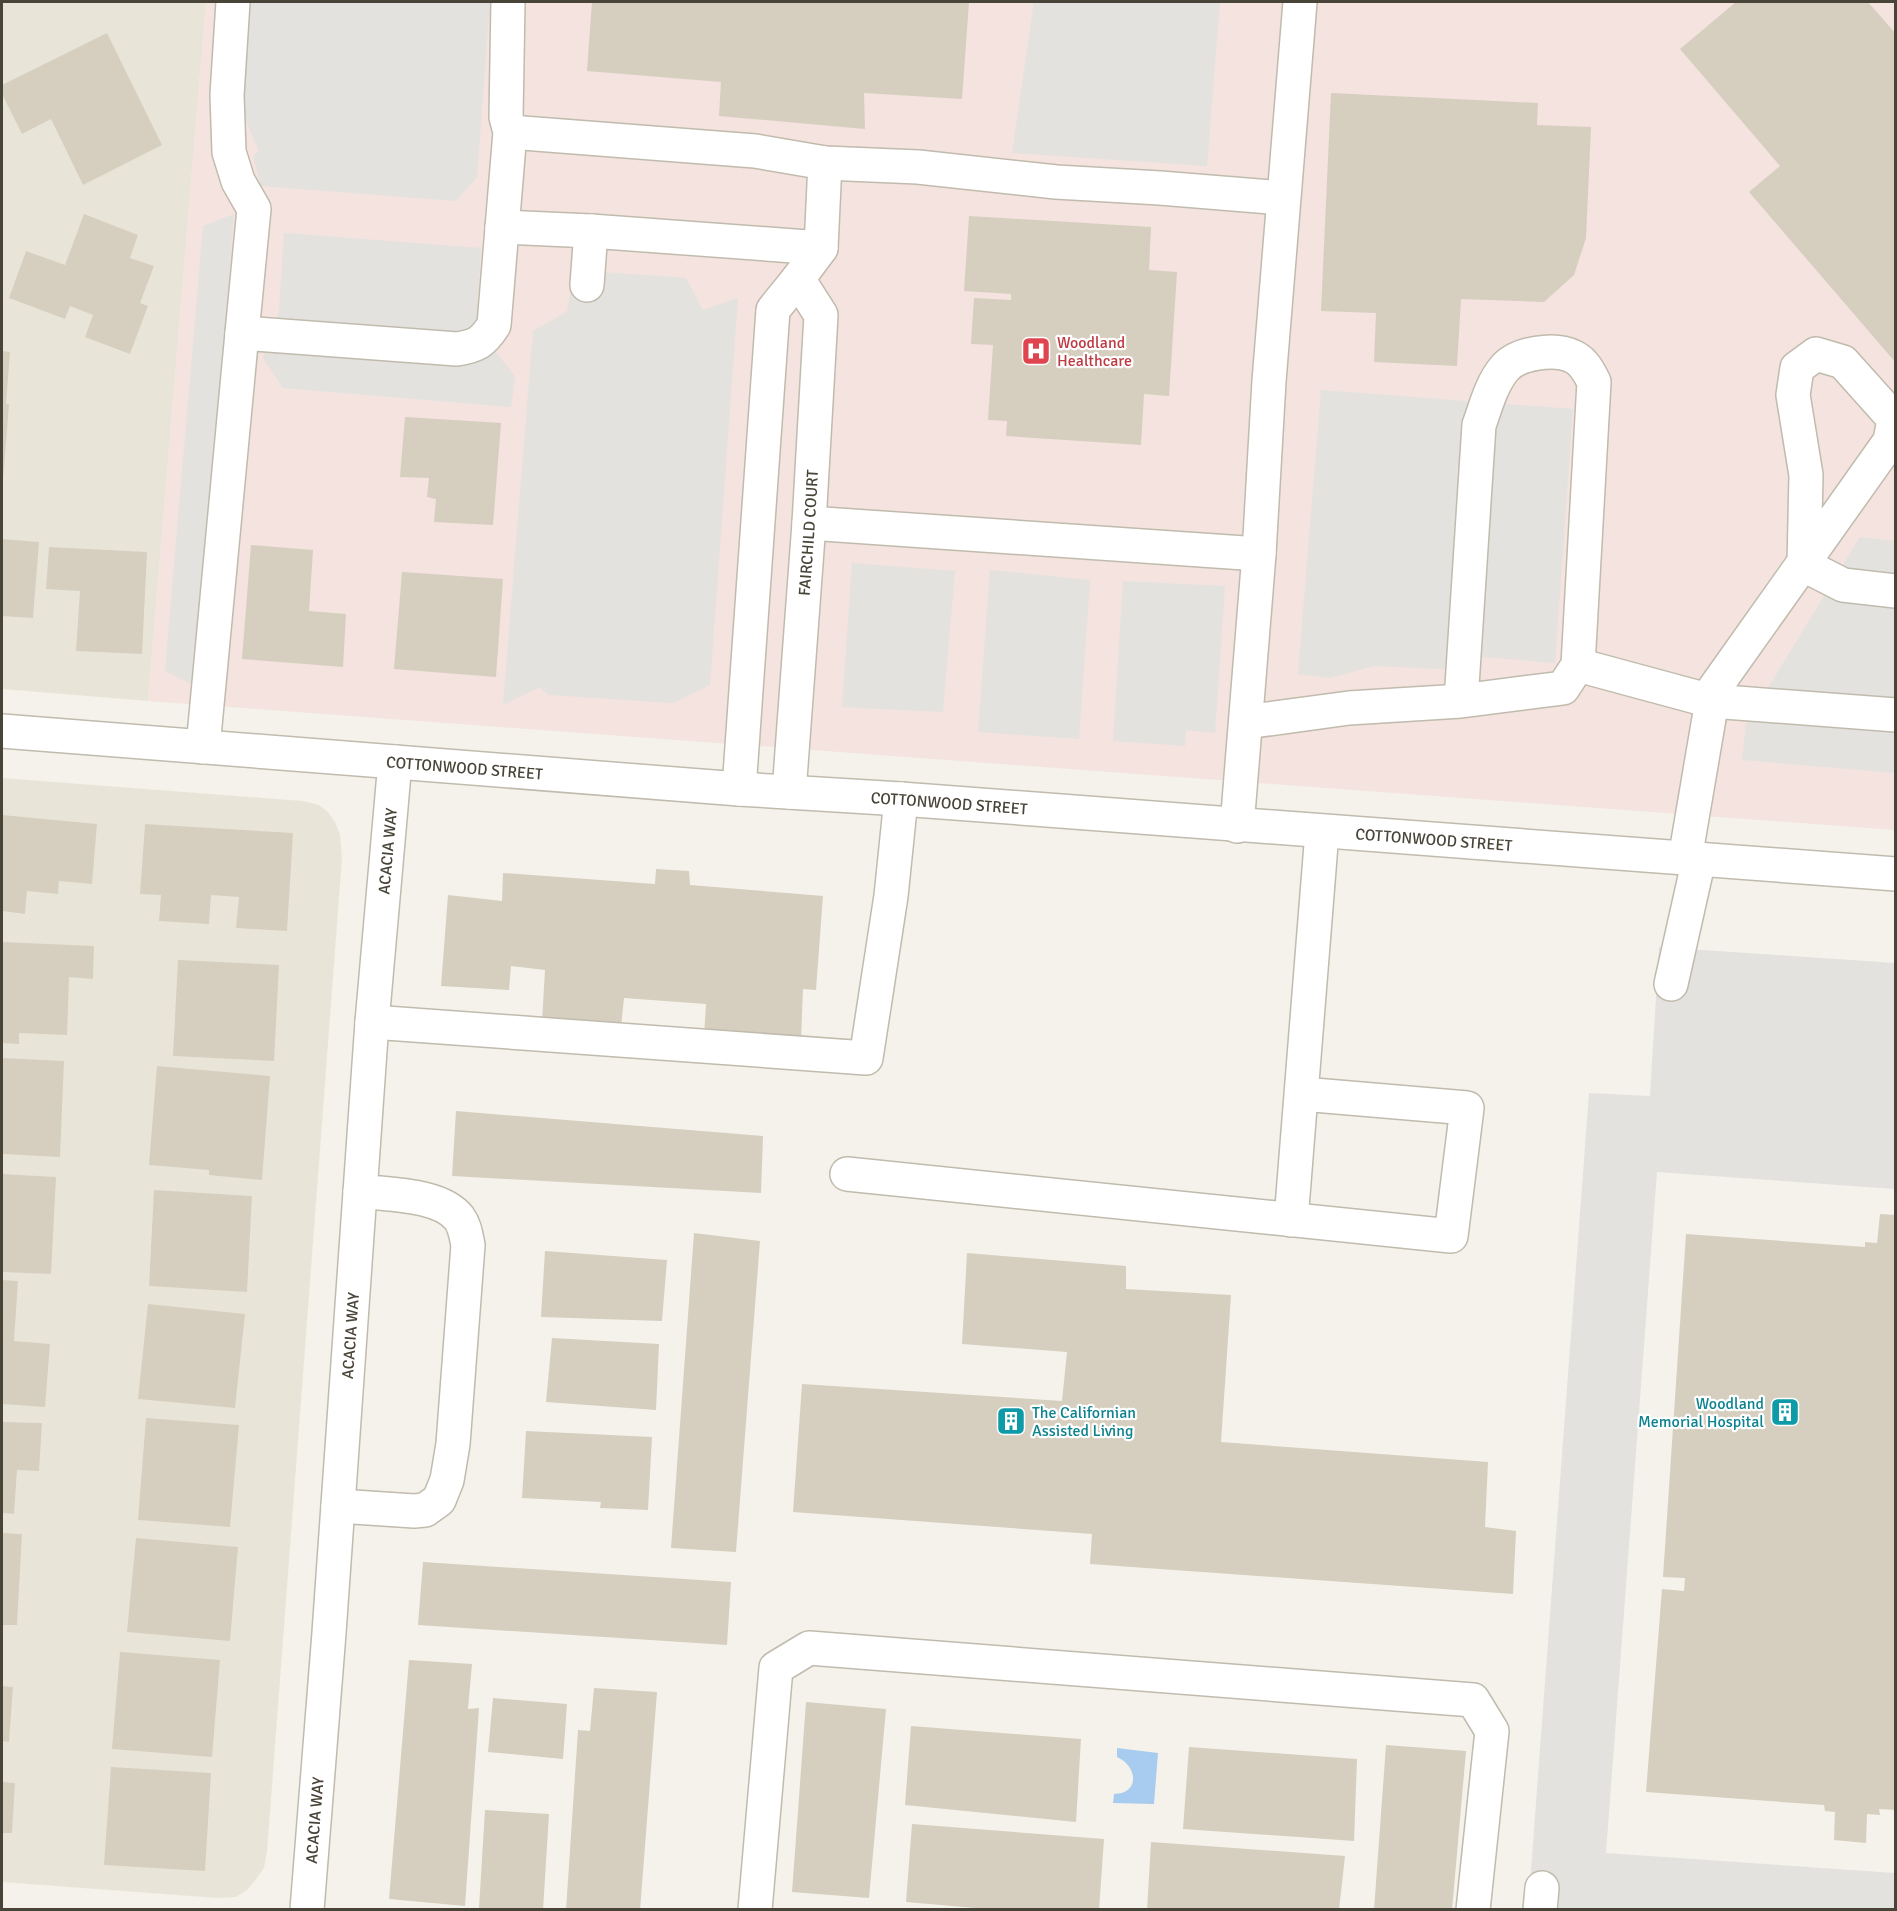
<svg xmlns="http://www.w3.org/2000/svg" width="1897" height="1911" viewBox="0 0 1897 1911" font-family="Signika,sans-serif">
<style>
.residential{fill:#e8e5d8}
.medical{fill:#f4e3de}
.parking{fill:#e3e2de}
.water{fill:#a8ccef}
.building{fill:#d6cfc0}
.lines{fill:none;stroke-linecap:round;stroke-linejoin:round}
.minor-casing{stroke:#c0bbad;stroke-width:36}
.minor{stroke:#fff;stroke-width:33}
.labels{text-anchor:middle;stroke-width:4.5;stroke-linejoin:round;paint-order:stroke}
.health-label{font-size:16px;fill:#be3a42;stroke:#fff;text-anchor:start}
.street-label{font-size:16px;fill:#484438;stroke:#fff}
.culture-label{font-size:16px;fill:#0d838f;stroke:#fff;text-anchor:end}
</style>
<rect width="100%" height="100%" fill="#f4f2ea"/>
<!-- residential -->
<path class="residential" d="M2,2H206L148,701L2,689Z
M2,778L303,801L319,805L328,812L335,822L340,835L342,858L267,1852L264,1868L254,1882L247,1890L236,1897L217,1898L2,1882Z"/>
<!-- medical -->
<path class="medical" d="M206,2H1895V830L148,701Z"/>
<!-- parking -->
<path class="parking" d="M250,2H490L477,177L456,201L261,186L253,156L259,151L243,114Z
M1034,2H1220L1207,166L1012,153Z
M234,214L197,687L165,671L203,226Z
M284,233L481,248L476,328L515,376L511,407L283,388L263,358L279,312Z
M574,270L686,278L703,310L738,298L710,685L673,703L548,695L540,687L503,705L533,331L567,312Z
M1321,390L1573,409L1555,663L1485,657L1443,669L1374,666L1330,678L1298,674Z
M1860,537L1895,541V773L1742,760L1746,724Z
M852,563L955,571L943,712L842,707Z
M990,570L1090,580L1079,739L978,732Z
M1123,581L1225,586L1215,733L1186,730L1185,746L1113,741Z
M1659,947L1895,963V1189L1657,1172L1606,1853L1895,1873V1909L1528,1910L1589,1093L1650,1096Z"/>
<!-- water -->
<path class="water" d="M1117,1748L1158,1753L1154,1804L1113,1803L1114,1794C1140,1794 1138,1766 1117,1757Z"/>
<!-- building -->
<path class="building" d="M592,2H969L962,99L864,93L865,129L719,116L721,82L587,71Z
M1736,2H1868L1896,34V363L1749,192L1780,166L1680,49Z
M107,33L162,145L83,185L51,119L22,134L2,94V85Z
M1331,93L1538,103L1537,125L1591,127L1586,238L1574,275L1544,302L1461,299L1457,366L1374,362L1376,313L1321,311Z
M84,214L138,235L130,258L154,266L140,303L148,306L130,354L85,337L93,315L70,306L65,319L9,298L26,251L65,265Z
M969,216L1151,227L1149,270L1177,272L1169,396L1144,394L1141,445L1006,436L1007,421L988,420L993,345L971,344L974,298L1011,300V294L964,291Z
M2,351L10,352L6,404H9L3,481H2Z
M405,417L501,423L493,525L434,522L436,499L427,497L429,478L400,477Z
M2,539L39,542L33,618L2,616Z
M251,545L313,550L309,611L346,614L343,667L242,659Z
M49,547L147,552L142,654L76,651L80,591L46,589Z
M402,572L503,579L496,677L394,669Z
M2,815L97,824L92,884L59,881L58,894L27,891L25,914L2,911Z
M145,824L293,833L287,931L236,928L239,897L211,895L209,924L159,921L161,895L140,894Z
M656,869L689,871L690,885L823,896L816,990L803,989L801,1041L704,1036L706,1004L624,998L621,1027L542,1022L545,970L511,966L509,990L441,986L448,895L502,901L503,873L655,884Z
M2,942L94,946L93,979L69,977L67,1035L19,1033V1044L2,1043Z
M178,960L279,965L274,1061L173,1056Z
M2,1058L64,1061L60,1157L2,1154Z
M157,1066L270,1076L262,1180L209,1175V1170L149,1165Z
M456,1111L763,1136L761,1193L452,1176Z
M2,1174L56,1177L51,1274L2,1272Z
M154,1190L252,1196L247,1292L149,1286Z
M1880,1214L1896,1215V1810L1879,1809L1880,1815L1867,1814L1866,1843L1834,1840L1835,1812L1825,1811L1824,1805L1646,1792L1662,1589L1684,1591L1685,1578L1663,1577L1686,1234L1865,1247V1242L1877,1243Z
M694,1233L760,1241L736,1552L671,1548Z
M545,1251L667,1260L662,1321L541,1317Z
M967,1253L1126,1266V1289L1231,1295L1221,1442L1488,1462L1485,1527L1516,1531L1513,1594L1090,1564L1092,1534L793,1512L802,1384L1062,1401L1067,1352L962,1344Z
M2,1280L18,1281L14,1341L50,1344L45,1407L2,1404Z
M148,1304L245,1314L235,1408L138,1399Z
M552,1338L659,1344L656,1410L546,1402Z
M146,1418L239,1425L230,1527L138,1520Z
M2,1422L42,1423L39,1471L17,1470L14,1514L2,1513Z
M526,1431L652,1437L648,1510L600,1508L601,1502L522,1498Z
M2,1533L22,1534L17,1625H2Z
M136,1538L238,1547L230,1641L127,1632Z
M423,1562L731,1582L727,1645L418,1625Z
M120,1652L220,1660L212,1757L112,1749Z
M409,1660L472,1664L468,1709L479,1708L465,1906L389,1899Z
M2,1686L13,1687L9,1742L2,1741Z
M594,1688L657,1692L640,1910H566L578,1730L590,1731Z
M493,1698L567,1704L563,1759L488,1752Z
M806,1702L886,1709L869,1898L792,1892Z
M911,1726L1081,1739L1076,1822L905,1805Z
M1386,1745L1466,1751L1452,1910H1374Z
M1189,1747L1357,1759L1354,1841L1183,1829Z
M111,1767L211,1773L205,1871L104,1865Z
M2,1782L15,1783L12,1833H2Z
M485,1810L549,1814L543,1910L479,1908Z
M912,1824L1104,1839L1099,1910H998L906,1902Z
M1151,1842L1345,1856L1339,1910H1147Z"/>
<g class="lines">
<!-- minor casing -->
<g class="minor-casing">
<g id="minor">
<path d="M233,2L227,95L229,152L238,181L254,209L242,333"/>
<path d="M510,132L755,151L825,163L918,167L1056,182L1160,188L1283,198"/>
<path d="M502,227L591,231L821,248"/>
<path d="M587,285L591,231"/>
<path d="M809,523L1259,554"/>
<path d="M1804,565L1843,585L1896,591"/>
<path d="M1578,665L1711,701L1896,715"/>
<path d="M1246,722L1349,708L1461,701L1563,688L1578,665L1594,382C1589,372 1584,362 1574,357C1555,347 1517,353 1504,369C1491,385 1486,406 1479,425L1461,701"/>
<path id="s1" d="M2,731L739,789L901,799L1896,874"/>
<path d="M203,747L242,333L457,349C477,346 483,342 494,325L510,132L506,117L508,2"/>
<path d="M739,789L773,310L798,279L821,248L825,163"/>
<path id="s2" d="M789,792L809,523L821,315L798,279"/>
<path d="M1237,826L1259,554L1269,381L1300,2"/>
<path d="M1685,859L1714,689L1890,441L1894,419L1843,362L1816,354L1797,368L1793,395L1806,475L1804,565"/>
<path d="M1671,984L1699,859"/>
<path d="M372,1022L866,1058L891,896L901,799"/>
<path d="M847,1174L1451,1236L1467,1108L1302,1094"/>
<path d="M1291,1220L1322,832"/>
<path d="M338,1506L414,1511L425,1510L439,1500L447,1480L453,1444L468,1245C466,1236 465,1226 459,1218C440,1194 389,1195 360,1191"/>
<path id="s3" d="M307,1910L329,1633L372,1022L395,762"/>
<path d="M755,1910L776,1668L809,1648L1473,1700L1492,1731L1473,1910"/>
<path d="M1540,1910L1542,1888"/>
</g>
</g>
<!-- minor -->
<use href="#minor" class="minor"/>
</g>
<!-- icons -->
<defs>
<g id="hospital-square" transform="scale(1.5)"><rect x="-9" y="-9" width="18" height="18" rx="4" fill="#e0444e" stroke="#fff"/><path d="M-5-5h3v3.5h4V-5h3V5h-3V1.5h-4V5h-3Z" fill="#fff"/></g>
<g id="building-square" transform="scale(1.5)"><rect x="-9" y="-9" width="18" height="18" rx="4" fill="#0f9aa8" stroke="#fff"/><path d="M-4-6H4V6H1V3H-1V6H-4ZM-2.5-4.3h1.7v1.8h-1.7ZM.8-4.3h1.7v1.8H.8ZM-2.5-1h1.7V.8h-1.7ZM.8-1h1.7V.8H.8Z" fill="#fff"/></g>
</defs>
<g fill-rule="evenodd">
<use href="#hospital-square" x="1036" y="351"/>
<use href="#building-square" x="1785" y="1412"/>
<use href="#building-square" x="1011" y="1421"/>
</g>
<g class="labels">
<!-- health labels -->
<g class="health-label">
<text x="1057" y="348">Woodland<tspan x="1057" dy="18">Healthcare</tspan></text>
</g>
<!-- street labels -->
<g class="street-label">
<text dy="6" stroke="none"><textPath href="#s2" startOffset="260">FAIRCHILD COURT</textPath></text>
<text dy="6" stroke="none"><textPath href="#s1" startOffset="464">COTTONWOOD STREET</textPath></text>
<text dy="6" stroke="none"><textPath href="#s1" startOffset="950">COTTONWOOD STREET</textPath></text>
<text dy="6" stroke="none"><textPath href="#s1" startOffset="1436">COTTONWOOD STREET</textPath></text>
<text dy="6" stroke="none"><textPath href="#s3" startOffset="1062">ACACIA WAY</textPath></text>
<text dy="6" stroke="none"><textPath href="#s3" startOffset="576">ACACIA WAY</textPath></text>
<text dy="6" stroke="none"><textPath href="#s3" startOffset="90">ACACIA WAY</textPath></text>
</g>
<!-- culture labels -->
<g class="culture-label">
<text x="1764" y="1409">Woodland<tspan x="1764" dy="18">Memorial Hospital</tspan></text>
<text x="1032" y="1418" text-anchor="start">The Californian<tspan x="1032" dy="18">Assisted Living</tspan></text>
</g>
</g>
<!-- border -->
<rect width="1897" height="1911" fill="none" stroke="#484438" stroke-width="6"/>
</svg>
